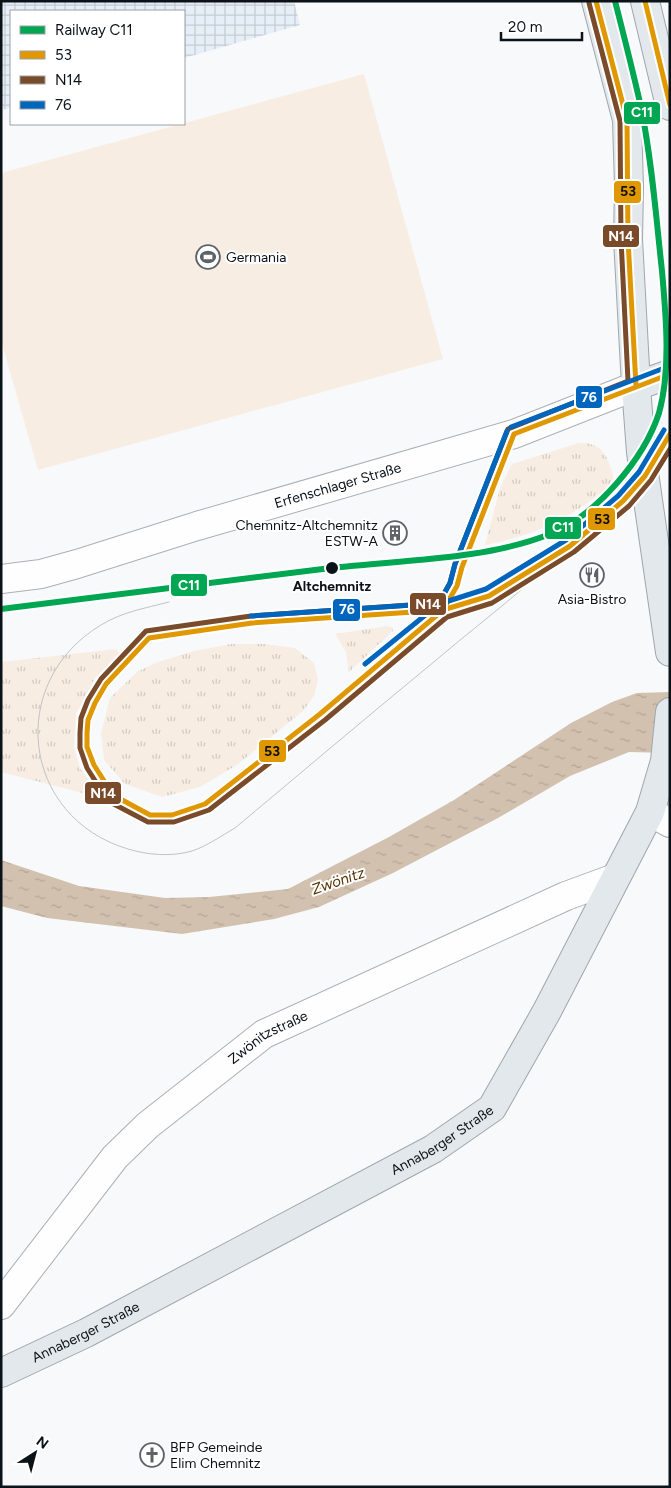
<svg xmlns="http://www.w3.org/2000/svg" width="671" height="1488" viewBox="0 0 671 1488" font-family="Figtree,sans-serif">
<style>
.industrial{fill:url(#industrial-grid)}
.grass{fill:url(#grass-tufts)}
.garden{fill:#f8ede3}
.water{fill:url(#water-ripples)}
.lines{fill:none;stroke-linecap:round;stroke-linejoin:round}
.minor-casing{stroke:#acb0b4;stroke-width:30}
.major-casing{stroke:#9ea7ae;stroke-width:30}
.minor{stroke:#fefefe;stroke-width:28}
.major{stroke:#e3e8ec;stroke-width:28}
.tram{stroke:#c1c3c4;stroke-width:1}
.bus-1-casing{stroke:#fff;stroke-width:9}
.bus-2-casing{stroke:#fff;stroke-width:9}
.bus-3-casing{stroke:#fff;stroke-width:9}
.bus-1{stroke:#df9702;stroke-width:5}
.bus-2{stroke:#7a4b2a;stroke-width:5}
.bus-3{stroke:#0065bd;stroke-width:5}
.rail-1-casing{stroke:#fff;stroke-width:10}
.rail-1{stroke:#00a651;stroke-width:6}
.stop-dot{fill:#0b1218;stroke:#fff;stroke-width:2}
.labels{text-anchor:middle;stroke-width:4;stroke-linejoin:round;paint-order:stroke}
.poi-label{font-size:14px;fill:#0b1218;stroke:#fff;text-anchor:start}
.street-label{font-size:14px;fill:#0b1218;stroke:#fff}
.stop-label{font-size:14px;font-weight:bold;fill:#0b1218;stroke:#fff}
.water-label{font-size:15px;font-style:italic;fill:#563203;stroke:#fff}
.line-badge{stroke:#fff;stroke-width:2}
.badge-label{font-size:14px;text-anchor:middle;font-weight:bold;fill:#fff}
.pale-badge-label{font-size:14px;text-anchor:middle;font-weight:bold;fill:#111}
</style>
<defs>
<pattern id="industrial-grid" width="8" height="8" patternUnits="userSpaceOnUse" patternTransform="scale(1.25)"><rect width="8" height="8" fill="#e6eff7"/><path d="M0 4h8M4 0v8" fill="none" stroke="#c4ccd3"/></pattern>
<pattern id="grass-tufts" width="24" height="20" patternUnits="userSpaceOnUse" patternTransform="scale(1.25)"><rect width="24" height="20" fill="#f8ede3"/><path d="M3 7l-1-3M5 7V3M7 7l1-3M15 17l-1-3M17 17v-4M19 17l1-3" fill="none" stroke="#d3cac2"/></pattern>
<pattern id="water-ripples" width="26" height="14" patternUnits="userSpaceOnUse" patternTransform="scale(1.25)"><rect width="26" height="14" fill="#d3c1b0"/><path d="M2 4q2-2 4 0t4 0M15 11q2-2 4 0t4 0" fill="none" stroke="#b4a597"/></pattern>
</defs>
<rect width="100%" height="100%" fill="#f7f9fb"/>
<!-- industrial -->
<path class="industrial" d="M1,1H294L300,25L184,58V11H11V108L1,110Z"/>
<!-- grass -->
<path class="grass" d="M579,443C604,442 609,459 614,480L610,485C573,518 533,536 485,545L500,488L512,464Z
M388,626L393,628V631L349,672L346,652L335,634Z
M231,644H265L295,648L314,663L318,680L314,696L303,711L237,765L200,787L162,797L125,784L104,760L101,734L110,698L137,672L155,663L194,651Z
M116,649L120,654L95,678L76,714L74,747L80,768L95,789L94,793L90,795L1,772V662Z"/>
<!-- garden -->
<path class="garden" d="M364,74L443,359L38,470L1,340V173Z"/>
<!-- water -->
<path class="water" d="M670,692V753L629,752L570,776L498,818L393,873L319,907L274,919L182,934L47,918L1,906V860L79,886L165,898L209,897L288,889L389,837L454,800L571,723L612,702L637,693Z"/>
<g class="lines">
<!-- minor casing -->
<g class="minor-casing">
<g id="minor">
<path id="s1" d="M1,579L41,574L77,564L197,526L514,434L636,386"/>
<path d="M650,812L670,823"/>
<path id="s2" d="M1,1305L115,1157L148,1125L264,1034L566,896L615,878"/>
</g>
</g>
<!-- major casing -->
<g class="major-casing">
<g id="major">
<path d="M596,1L627,120L629,187L628,239L636,386L641,452L670,652"/>
<path d="M645,1L670,106"/>
<path d="M636,386L670,374"/>
<path id="s3" d="M1,1373L86,1333L433,1149L492,1108L547,1011L650,812L665,761L670,712"/>
</g>
</g>
<!-- minor -->
<use href="#minor" class="minor"/>
<!-- major -->
<use href="#major" class="major"/>
<!-- tram -->
<path class="tram" d="M169,602C146,608 122,612 101,625C6,682 21,817 128,849C148,855 171,857 192,851C207,846 221,836 235,828C302,772 368,716 435,661C516,592 626,518 660,412C668,389 667,365 666,341"/>
<!-- bus-1 casing -->
<g class="bus-1-casing">
<path id="bus-1" d="M596,1L627,120L628,239L636,386
M645,1L670,105
M514,434L670,374
M443,610L320,714L205,804L172,815H150L113,795L94,765L87,747V733L88,720L95,703L106,684L149,638L252,623Z
M443,610L489,596L570,546L623,501L645,476L670,434
M443,610L457,586L462,567L514,434"/>
</g>
<!-- bus-2 casing -->
<g class="bus-2-casing">
<path id="bus-2" d="M589,3L620,121L621,239L628,381L508,429L455,564L450,583L439,603L251,616L146,631L101,679L88,700L81,718L80,733V748L87,768L108,801L148,822H174L209,810L325,720L447,617L492,603L574,552L629,506L651,480L670,449"/>
</g>
<!-- bus-3 casing -->
<g class="bus-3-casing">
<path id="bus-3" d="M511,427L667,367
M437,606L450,583L455,564L507,431
M251,616L442,603
M365,664L439,604L486,589L566,540L618,496L639,472L664,430"/>
</g>
<!-- bus-1 -->
<use href="#bus-1" class="bus-1"/>
<!-- bus-2 -->
<use href="#bus-2" class="bus-2"/>
<!-- bus-3 -->
<use href="#bus-3" class="bus-3"/>
<!-- rail-1 casing -->
<g class="rail-1-casing">
<path id="rail-1" d="M1,609C111,595 221,581 331,568C400,560 486,560 550,534C596,516 644,459 659,413C671,370 666,316 662,271C656,217 652,161 641,107C633,72 624,36 615,1"/>
</g>
<!-- rail-1 -->
<use href="#rail-1" class="rail-1"/>
</g>
<!-- icons -->
<defs>
<g id="stadium-ring" transform="scale(1.25)"><circle r="9.5" fill="#fff" stroke="#5e6367" stroke-width="1.5"/><path d="M0-5a6.5 5 0 1 0 0 10a6.5 5 0 1 0 0-10ZM-3.5-1.8h7v3.6h-7Z" fill="#5e6367"/></g>
<g id="building-ring" transform="scale(1.25)"><circle r="9.5" fill="#fff" stroke="#5e6367" stroke-width="1.5"/><path d="M-4-6H4V6H1V3H-1V6H-4ZM-2.5-4.3h1.7v1.8h-1.7ZM.8-4.3h1.7v1.8H.8ZM-2.5-1h1.7V.8h-1.7ZM.8-1h1.7V.8H.8Z" fill="#5e6367"/></g>
<g id="restaurant-ring" transform="scale(1.25)"><circle r="9.5" fill="#fff" stroke="#5e6367" stroke-width="1.5"/><path d="M-5-6h1v4h1v-4h1v4h1v-4h1v5L-1.5 .5V6h-2V.5L-5-1ZM5-6V6H3V1.5H1.5Q1.5-4 5-6Z" fill="#5e6367"/></g>
<g id="church-ring" transform="scale(1.25)"><circle r="9.5" fill="#fff" stroke="#5e6367" stroke-width="1.5"/><path d="M-1.2-6h2.4v3.5h3.3v2.4h-3.3V6h-2.4V-.1h-3.3v-2.4h3.3Z" fill="#5e6367"/></g>
</defs>
<g fill-rule="evenodd">
<use href="#stadium-ring" x="208" y="257"/>
<use href="#building-ring" x="395" y="533"/>
<use href="#restaurant-ring" x="592" y="575"/>
<use href="#church-ring" x="152" y="1455"/>
</g>
<!-- markers -->
<circle class="stop-dot" cx="332" cy="568" r="7"/>
<g class="labels">
<!-- poi labels -->
<g class="poi-label">
<text x="226" y="262">Germania</text>
<text x="378" y="530" text-anchor="end">Chemnitz-Altchemnitz<tspan x="378" dy="16">ESTW-A</tspan></text>
<text x="592" y="604" text-anchor="middle">Asia-Bistro</text>
<text x="170" y="1452">BFP Gemeinde<tspan x="170" dy="16">Elim Chemnitz</tspan></text>
</g>
<!-- street labels -->
<g class="street-label">
<text dy="5" stroke="none"><textPath href="#s1" startOffset="350">Erfenschlager Straße</textPath></text>
<text dy="5" stroke="none"><textPath href="#s2" startOffset="382">Zwönitzstraße</textPath></text>
<text dy="5" stroke="none"><textPath href="#s3" startOffset="499">Annaberger Straße</textPath></text>
<text dy="5" stroke="none"><textPath href="#s3" startOffset="94">Annaberger Straße</textPath></text>
</g>
<!-- stop labels -->
<g class="stop-label">
<text x="332" y="591">Altchemnitz</text>
</g>
<!-- water labels -->
<g class="water-label">
<text transform="translate(338 881) rotate(-19)" y="5">Zwönitz</text>
</g>
</g>
<g class="line-badge">
<rect x="623" y="101" width="38" height="24" rx="5" fill="#00a651"/>
<rect x="613" y="180" width="29" height="24" rx="5" fill="#df9702"/>
<rect x="602" y="224" width="38" height="24" rx="5" fill="#7a4b2a"/>
<rect x="575" y="385" width="28" height="24" rx="5" fill="#0065bd"/>
<rect x="587" y="507" width="29" height="24" rx="5" fill="#df9702"/>
<rect x="544" y="516" width="38" height="24" rx="5" fill="#00a651"/>
<rect x="170" y="573" width="38" height="24" rx="5" fill="#00a651"/>
<rect x="409" y="592" width="38" height="24" rx="5" fill="#7a4b2a"/>
<rect x="332" y="598" width="29" height="24" rx="5" fill="#0065bd"/>
<rect x="258" y="739" width="29" height="24" rx="5" fill="#df9702"/>
<rect x="84" y="781" width="38" height="24" rx="5" fill="#7a4b2a"/>
</g>
<g class="badge-label">
<text x="642" y="117">C11</text>
<text x="621" y="241">N14</text>
<text x="589" y="402">76</text>
<text x="563" y="532">C11</text>
<text x="189" y="590">C11</text>
<text x="428" y="609">N14</text>
<text x="347" y="614">76</text>
<text x="103" y="798">N14</text>
</g>
<g class="pale-badge-label">
<text x="628" y="196">53</text>
<text x="602" y="524">53</text>
<text x="272" y="756">53</text>
</g>
<!-- border -->
<rect width="671" height="1488" fill="none" stroke="#0b1218" stroke-width="5"/>
<!-- legend -->
<rect x="10" y="10" width="175" height="115" fill="#ffffff" stroke="#9da0a3"/>
<rect x="20" y="26" width="25" height="8" fill="#00a651" stroke="#9da0a3"/>
<text x="55" y="35" font-size="15" fill="#0b1218">Railway C11</text>
<rect x="20" y="51" width="25" height="8" fill="#df9702" stroke="#9da0a3"/>
<text x="55" y="60" font-size="15" fill="#0b1218">53</text>
<rect x="20" y="76" width="25" height="8" fill="#7a4b2a" stroke="#9da0a3"/>
<text x="55" y="85" font-size="15" fill="#0b1218">N14</text>
<rect x="20" y="101" width="25" height="8" fill="#0065bd" stroke="#9da0a3"/>
<text x="55" y="110" font-size="15" fill="#0b1218">76</text>
<!-- north arrow -->
<g transform="translate(35 1453) rotate(36)" stroke="#ffffff" stroke-width="4" paint-order="stroke">
<path d="M0-4L9 19L0 12L-9 19Z" fill="#0b1218"/>
<text y="-8" font-size="14" font-weight="bold" text-anchor="middle" fill="#0b1218">N</text>
</g>
<!-- scale -->
<path d="M501 32v8h81v-8" fill="none" stroke="#0b1218" stroke-width="2.5"/>
<text x="508" y="32" font-size="15" fill="#0b1218" stroke="#ffffff" stroke-width="4" paint-order="stroke">20 m</text>
</svg>
